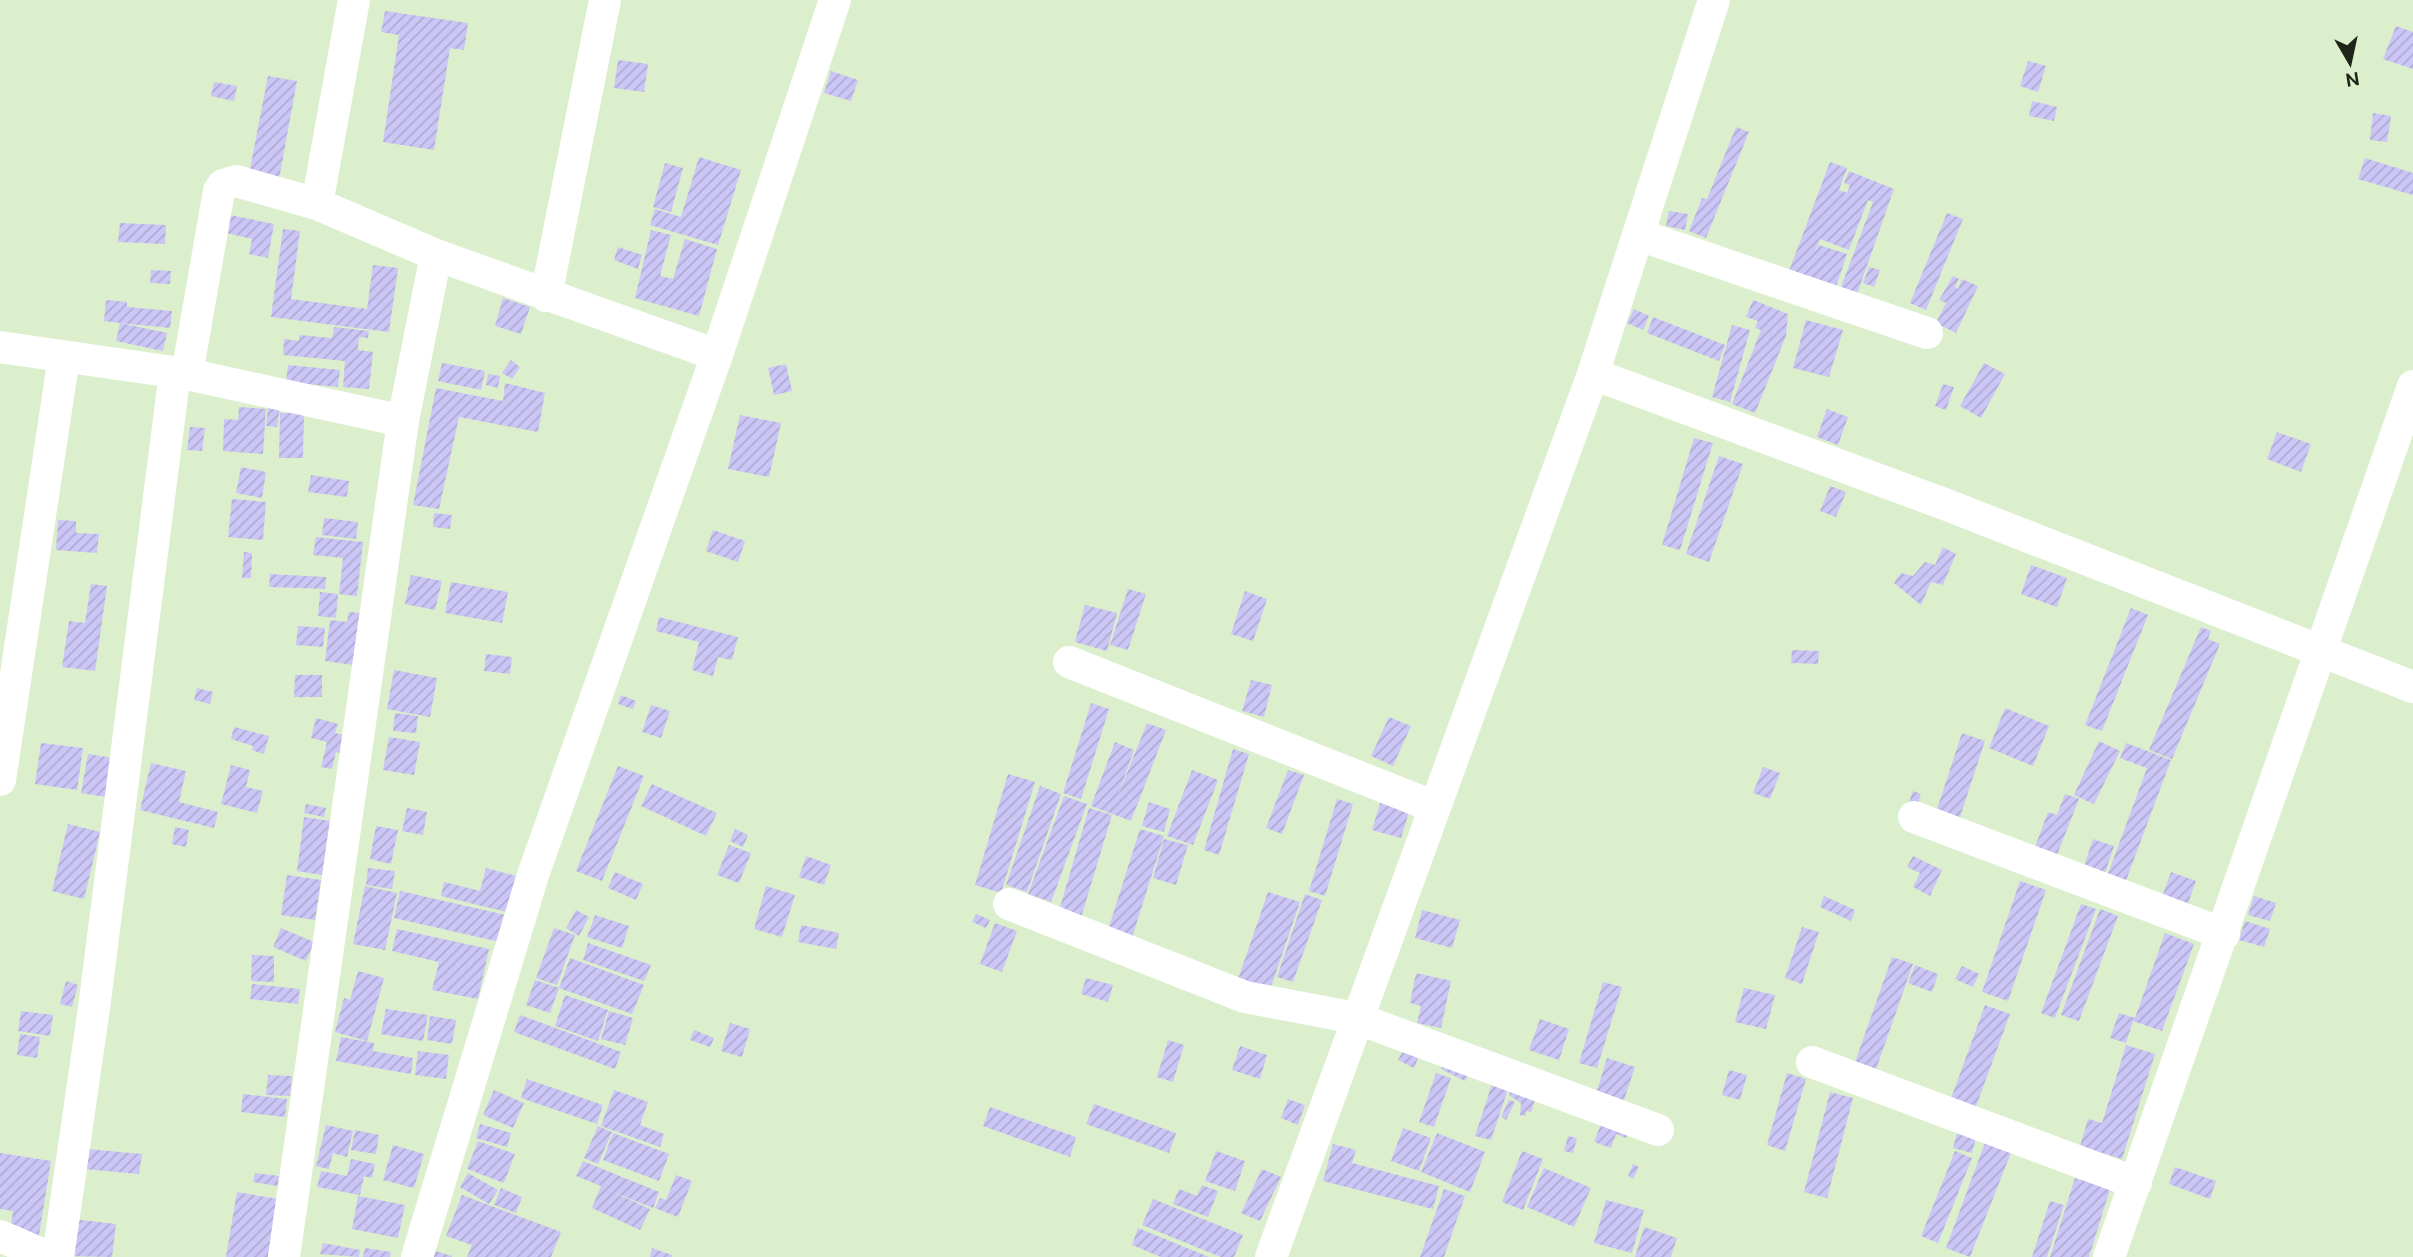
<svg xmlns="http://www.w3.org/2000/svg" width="2413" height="1257" viewBox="0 0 2413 1257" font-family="Ubuntu,sans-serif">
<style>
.building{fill:url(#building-hatch)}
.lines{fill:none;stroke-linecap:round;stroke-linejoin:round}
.minor{stroke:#fff;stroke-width:32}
</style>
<defs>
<pattern id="building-hatch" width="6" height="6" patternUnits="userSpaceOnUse" patternTransform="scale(1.75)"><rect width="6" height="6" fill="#cbc6f6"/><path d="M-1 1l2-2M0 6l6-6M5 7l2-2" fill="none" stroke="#aeaad2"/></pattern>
</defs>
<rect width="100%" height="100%" fill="#dbefcd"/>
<!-- building -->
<path class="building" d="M385,11L468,23L464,50L450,48L434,150L383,142L399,35L381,32Z
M2396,26L2413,32V69L2383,59Z
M618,60L648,64L644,92L614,88Z
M2028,61L2046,66L2038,92L2020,86Z
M831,71L858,80L851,101L824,93Z
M268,76L297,81L279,179L249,174Z
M214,82L237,86L234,101L211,96Z
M2032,101L2057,107L2054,121L2029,116Z
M2373,113L2391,116L2387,142L2370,140Z
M1736,127L1749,132L1706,238L1689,231L1702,198L1707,199Z
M699,157L741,170L718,245L650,225L655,209L681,217Z
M2365,158L2413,173V195L2358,179Z
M1830,162L1847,168L1839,190L1847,193L1850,185L1844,183L1849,171L1894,189L1857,294L1841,287L1873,202L1868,200L1849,250L1820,239L1815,251L1819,245L1847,254L1835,290L1789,271Z
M665,163L683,168L671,212L653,207Z
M1669,211L1688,214L1685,230L1666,226Z
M1947,213L1963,219L1926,310L1910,303Z
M225,214L274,224L268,258L249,254L252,239L222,232Z
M120,223L166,225L165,244L118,242Z
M283,229L300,231L291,299L367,309L373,265L398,268L389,332L271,317Z
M651,230L671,235L660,276L673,279L685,239L717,249L699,316L635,298Z
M618,247L642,255L638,269L614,260Z
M1869,267L1880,270L1874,287L1863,283Z
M151,270L171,271L170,284L150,283Z
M1953,276L1959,279L1955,287L1958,289L1962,279L1978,286L1956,333L1936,323L1946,303L1939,300Z
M503,298L530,307L521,334L495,326Z
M106,300L127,302V307L172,311L170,328L120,323L167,333L163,351L116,341L120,323L104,321Z
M1753,300L1788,314L1786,336L1755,413L1732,404L1761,330L1755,328L1758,321L1746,317Z
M1634,309L1649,316L1643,330L1627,323Z
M1653,317L1725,345L1719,361L1647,333Z
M1806,320L1843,330L1829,377L1793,368Z
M1732,325L1750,330L1730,402L1712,397Z
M334,327L369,331L368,338L359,337L358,350L373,352L369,389L343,387L345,361L283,355L284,339L299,341V335L332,338Z
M511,360L520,367L512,379L502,373Z
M442,363L485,371L481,390L438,381Z
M1984,363L2005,374L1981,418L1960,406Z
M786,364L792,391L774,395L768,368Z
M288,365L340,370L338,387L286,382Z
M488,374L500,376L498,388L486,385Z
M505,383L545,393L538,432L459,417L439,509L413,505L436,388L503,401Z
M1943,384L1954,387L1946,410L1935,406Z
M239,407L266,409L263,454L223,451L224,419L238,420Z
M268,407L280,408L277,427L266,426Z
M1827,409L1848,417L1838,445L1817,437Z
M280,413H304L303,458H279Z
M740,415L781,423L769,477L728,469Z
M190,427L205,428L202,451L187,450Z
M2277,432L2311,444L2301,472L2267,459Z
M1694,438L1713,443L1680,550L1662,545Z
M1719,456L1743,464L1709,562L1686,554Z
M241,467L266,472L262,498L236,493Z
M311,475L349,481L347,497L308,492Z
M1830,486L1846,492L1836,517L1820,511Z
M232,499L266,502L263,540L228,537Z
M434,513L452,515L450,529L433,527Z
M324,518L358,522L356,539L322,535Z
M58,520L76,521V533L99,534L97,553L56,550Z
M713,530L745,541L738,562L706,551Z
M316,537L363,542L357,596L339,594L343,558L313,555Z
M1943,547L1956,554L1943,585L1931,582L1921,605L1894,583L1901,573L1913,576L1925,562L1935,565Z
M244,552L252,553L251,578H242Z
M2031,565L2067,578L2057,607L2021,594Z
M270,574L326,577L325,589L269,587Z
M411,575L442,581L435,610L405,604Z
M451,582L508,592L502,623L445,613Z
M91,584L107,586L95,671L62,667L69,621L85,623Z
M1128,589L1146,594L1128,650L1110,645Z
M1245,591L1267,599L1253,641L1231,634Z
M320,592L338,594L336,618L318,616Z
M1085,605L1117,613L1107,651L1075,642Z
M2131,608L2148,615L2102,731L2085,725Z
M349,612L361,613L354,665L325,661L330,620L347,622Z
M659,617L738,637L732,660L718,657L713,676L692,670L699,642L656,631Z
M298,626L325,628L323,647L296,645Z
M2201,627L2211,631L2208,639L2220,644L2172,759L2149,750Z
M1792,650L1819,651L1818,664L1791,663Z
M486,654L512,657L510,674L484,671Z
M394,670L437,678L430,717L387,709Z
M295,675H322V697H294Z
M1251,680L1272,685L1264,717L1242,711Z
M197,688L213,692L210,704L194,700Z
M621,695L636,701L633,709L618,704Z
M1091,703L1109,709L1081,799L1063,793Z
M651,705L670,711L661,738L642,732Z
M2005,708L2049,726L2033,766L1989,748Z
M395,713L418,716L416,733L393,731Z
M1389,717L1411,726L1393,766L1371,756Z
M316,718L338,724L335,733L348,736L344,754L336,752L332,769L321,767L327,742L311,738Z
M1147,723L1166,730L1131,821L1091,806L1115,742L1134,750L1117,798Z
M234,727L269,736L264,754L252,750L253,746L231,739Z
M1962,733L1985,741L1959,820L1936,812Z
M389,737L420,742L414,775L383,770Z
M2099,741L2120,751L2094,804L2074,795Z
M41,743L83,748L77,790L35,784Z
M2126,743L2171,760L2124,886L2106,879L2147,768L2120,758Z
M1233,749L1249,754L1219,855L1204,850Z
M88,754L113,758L106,797L81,793Z
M151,763L186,771L179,802L218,812L214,828L140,810Z
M231,765L250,770L246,787L263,791L257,813L221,804Z
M618,766L644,776L602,881L576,871Z
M1763,767L1780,773L1770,799L1753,793Z
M1192,770L1218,780L1193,845L1167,836Z
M1288,770L1304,775L1282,834L1266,828Z
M1008,774L1035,782L1001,893L975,885Z
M652,784L717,813L706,836L641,806Z
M1040,786L1061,794L1027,892L1006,885Z
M1913,791L1921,794L1916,808L1908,805Z
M2065,794L2079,799L2057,855L2035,847L2048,812L2057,815Z
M1064,796L1087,804L1051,902L1028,894Z
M1337,799L1353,804L1325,896L1309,891Z
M1381,800L1410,809L1401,838L1372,830Z
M1149,802L1170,809L1164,832L1142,826Z
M306,804L326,808L324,817L304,813Z
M407,808L427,812L423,835L402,831Z
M1089,808L1112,815L1080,921L1058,914Z
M304,817L330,821L322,875L297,871Z
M68,824L100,832L84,899L52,891Z
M376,826L398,830L391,864L370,859Z
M175,827L189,830L186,847L172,844Z
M735,829L748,835L743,847L730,841Z
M1140,829L1164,836L1131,941L1107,933Z
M1164,839L1188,845L1176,885L1153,878Z
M2093,839L2114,846L2103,879L2082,872Z
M729,845L751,853L739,883L717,875Z
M806,856L831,865L824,885L799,877Z
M1913,856L1942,870L1930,896L1913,887L1920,873L1907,867Z
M368,868L395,871L392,889L366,885Z
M486,868L516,876L507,912L441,896L444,882L480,891Z
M615,872L643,884L636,900L608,888Z
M2171,872L2196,881L2187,906L2162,897Z
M287,875L321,880L315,920L281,915Z
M2020,881L2046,890L2008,1001L1982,992Z
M365,886L397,893L385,950L353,944Z
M766,886L795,895L782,937L754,929Z
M400,891L506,915L500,942L394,918Z
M1268,892L1300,902L1270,990L1238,979Z
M1305,894L1322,900L1293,982L1277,977Z
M1824,896L1855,910L1851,921L1820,907Z
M2254,896L2276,903L2270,921L2248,915Z
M2081,904L2096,909L2055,1018L2041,1013Z
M2100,909L2118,916L2079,1021L2061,1015Z
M576,910L589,917L579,936L566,928Z
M1422,910L1460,920L1452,948L1415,938Z
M976,914L990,920L986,928L972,922Z
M595,915L629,926L622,948L587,937Z
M2245,921L2270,929L2264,947L2239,940Z
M995,923L1017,931L1002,972L980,964Z
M801,925L839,933L836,949L798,942Z
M1802,927L1819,932L1802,984L1785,978Z
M281,928L314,942L306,961L273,947Z
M554,928L575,935L557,985L536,978Z
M397,929L489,949L478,999L432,990L439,962L392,951Z
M2165,933L2194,944L2162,1031L2133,1021L2126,1043L2110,1038L2119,1013L2135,1018Z
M588,943L651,965L644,981L583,960Z
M252,955L274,956V982L251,981Z
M1892,957L1913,964L1874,1075L1853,1068Z
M570,958L644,985L632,1014L559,988Z
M1915,965L1938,974L1932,992L1908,983Z
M1962,966L1979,974L1973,987L1955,979Z
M358,971L384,978L367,1041L335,1032L344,998L350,1000Z
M1416,973L1451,981L1441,1028L1417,1023L1421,1006L1410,1003Z
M1086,978L1113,985L1108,1002L1081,994Z
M535,980L559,988L550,1013L526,1005Z
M66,981L78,985L72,1007L60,1004Z
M1603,982L1622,987L1597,1068L1579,1063Z
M252,984L300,989L298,1004L250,999Z
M1744,988L1775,995L1766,1029L1735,1022Z
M565,995L608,1010L598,1041L555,1026Z
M1985,1005L2010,1014L1974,1112L1949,1104Z
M386,1009L428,1015L423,1041L381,1034Z
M21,1011L53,1015L50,1036L18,1031Z
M609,1011L633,1018L625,1045L601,1039Z
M520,1015L621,1052L615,1069L514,1032Z
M430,1016L456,1020L452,1044L427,1040Z
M1540,1019L1569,1029L1559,1060L1529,1050Z
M730,1023L750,1029L742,1057L721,1051Z
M694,1030L714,1038L710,1047L690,1040Z
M20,1034L40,1037L37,1058L17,1055Z
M341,1037L374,1043L373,1051L413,1058L411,1074L336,1061Z
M1168,1040L1184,1045L1173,1082L1157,1077Z
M2126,1045L2155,1054L2122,1159L2080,1146L2088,1119L2102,1123Z
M1240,1046L1267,1055L1260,1079L1232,1070Z
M1404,1049L1419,1056L1414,1068L1398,1060Z
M418,1051L449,1055L446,1079L415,1075Z
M1607,1058L1635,1067L1622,1106L1595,1097Z
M1446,1060L1470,1072L1465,1081L1441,1069Z
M1729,1070L1747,1075L1740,1100L1722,1095Z
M1436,1073L1451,1078L1434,1127L1419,1122Z
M1787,1073L1806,1079L1785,1151L1767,1145Z
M268,1075L292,1076L290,1096L266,1095Z
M527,1079L603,1105L597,1124L521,1098Z
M1493,1081L1509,1086L1491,1140L1475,1136Z
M1512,1087L1536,1097L1531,1112L1526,1111V1116L1520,1115L1521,1103L1509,1095Z
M494,1090L524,1103L513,1128L483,1115Z
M614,1090L648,1102L640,1125L664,1134L660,1147L601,1126Z
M1830,1092L1853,1098L1827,1198L1804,1192Z
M243,1094L287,1099L285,1117L241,1112Z
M1288,1099L1305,1105L1298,1125L1281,1118Z
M1509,1100L1515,1102L1506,1120L1501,1117Z
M1094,1104L1176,1133L1169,1153L1086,1124Z
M990,1107L1076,1137L1070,1157L983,1126Z
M1604,1116L1630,1126L1626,1138L1616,1134L1611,1148L1594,1142Z
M480,1124L511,1133L507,1147L476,1138Z
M326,1125L353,1131L347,1157L333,1153L329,1169L316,1166Z
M598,1126L612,1132L598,1164L584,1158Z
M1403,1128L1431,1138L1419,1171L1391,1161Z
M355,1130L379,1135L376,1154L351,1150Z
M613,1133L669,1154L659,1181L603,1160Z
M1437,1133L1485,1152L1470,1192L1421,1172Z
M1957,1133L1976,1138L1972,1153L1953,1148Z
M1568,1136L1577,1138L1573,1153L1564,1151Z
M1986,1140L2012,1150L1970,1257L1946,1248Z
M478,1141L515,1154L504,1183L467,1169Z
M1333,1144L1356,1150L1352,1163L1439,1186L1433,1209L1323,1181Z
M393,1145L424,1154L414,1188L383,1180Z
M86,1149L142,1154L139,1174L84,1169Z
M1216,1151L1245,1161L1235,1191L1205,1181Z
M1522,1151L1543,1159L1523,1210L1502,1202Z
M1955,1151L1972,1158L1938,1243L1921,1236Z
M0,1153L51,1161L39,1235L10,1231L13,1211L0,1209Z
M351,1159L375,1164L372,1178L364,1176L360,1195L317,1187L321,1171L347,1176Z
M583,1161L659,1192L653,1208L611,1191L650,1209L640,1230L592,1208L601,1186L576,1176Z
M1633,1164L1639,1167L1633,1179L1628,1176Z
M2175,1167L2216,1181L2210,1199L2169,1184Z
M1544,1168L1591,1188L1574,1227L1527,1207Z
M1262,1169L1281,1177L1260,1221L1241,1213Z
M255,1173L279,1176L278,1186L253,1182Z
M468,1173L498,1190L489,1204L460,1187Z
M676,1175L692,1181L678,1217L655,1208L660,1198L666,1200Z
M2075,1178L2110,1189L2089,1257H2050Z
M1202,1185L1218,1191L1208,1217L1173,1204L1179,1189L1197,1196Z
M501,1188L522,1197L516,1213L494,1205Z
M1444,1189L1465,1196L1444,1257H1420Z
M237,1192L278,1199L268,1257H226Z
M462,1195L561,1232L551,1257H467L472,1245L446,1236Z
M358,1196L405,1205L398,1238L352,1229Z
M1153,1199L1243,1235L1234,1257H1221L1142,1225Z
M1606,1200L1644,1210L1632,1253L1594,1243Z
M2050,1201L2064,1205L2047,1257H2032Z
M72,1219L116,1224L112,1257L68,1256Z
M1644,1227L1677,1238L1671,1257H1635Z
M1138,1228L1209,1257H1161L1132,1245Z
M323,1243L360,1250L359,1257L320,1254Z
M365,1248L391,1252L390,1257H363Z
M652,1248L672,1255V1257H650Z
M432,1250L452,1256V1257H430Z"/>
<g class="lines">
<!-- minor -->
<path class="minor" d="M317,204L354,0
M1639,235L1927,333
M546,296L605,0
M0,347L187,374L403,421
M187,374L219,191L223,185L236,181L317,204L436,255L717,355
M1593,374L1947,505L2413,687
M1069,662L1435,807
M0,780L64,357
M1914,817L2224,934
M1009,904L1245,997L1356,1018L1658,1130
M1812,1062L2136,1183
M0,1236L48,1257
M58,1257L94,1008L175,372
M284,1257L403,421L436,255
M417,1257L533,875L717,355L835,0
M1271,1257L1593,374L1714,0
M2109,1257L2413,386"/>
</g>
<!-- north arrow -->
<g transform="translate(2350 63) rotate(171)" stroke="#dbefcd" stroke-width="5" paint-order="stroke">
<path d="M0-5L12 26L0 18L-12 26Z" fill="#1e2518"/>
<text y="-10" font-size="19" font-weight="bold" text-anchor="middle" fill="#1e2518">N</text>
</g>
</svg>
